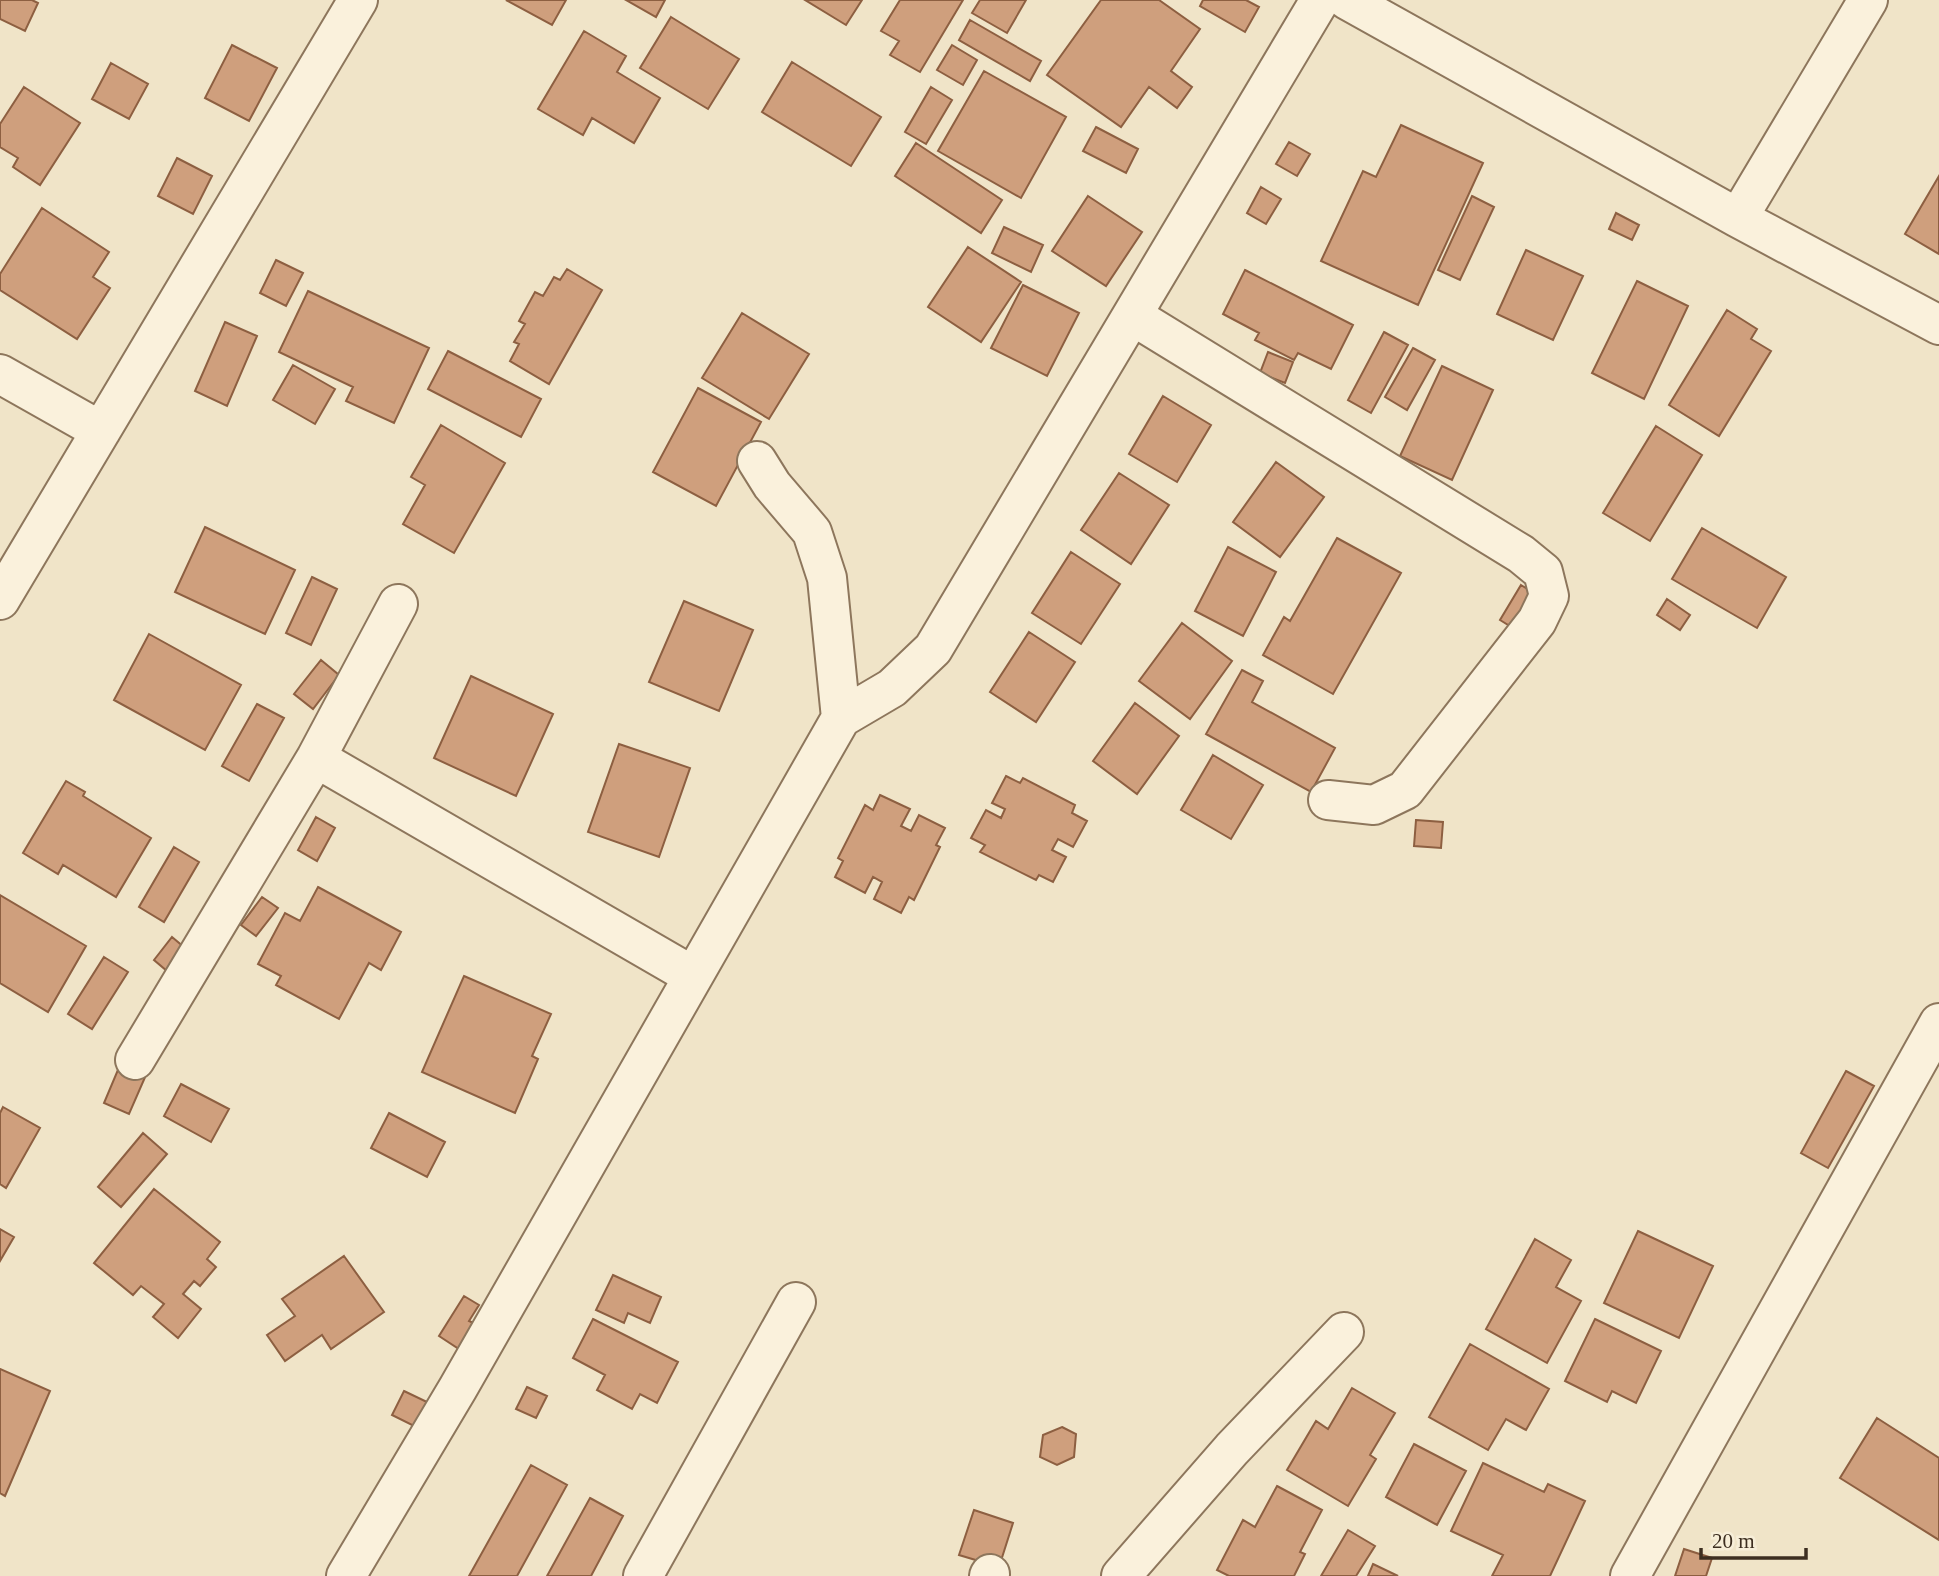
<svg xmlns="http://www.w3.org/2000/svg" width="1939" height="1576" viewBox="0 0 1939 1576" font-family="'Times New Roman',serif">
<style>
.building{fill:#cf9f7d;stroke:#8d5f41;stroke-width:2}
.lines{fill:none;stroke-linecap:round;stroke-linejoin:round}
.minor-casing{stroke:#8d765c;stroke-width:42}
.minor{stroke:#faf1dc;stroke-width:38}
</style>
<rect width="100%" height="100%" fill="#f0e4c8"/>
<!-- building -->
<path class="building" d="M0,0H32L38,3L25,31L0,19Z
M506,0H566L552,25Z
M626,0H665L656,17Z
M805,0H862L846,25Z
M900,0H963L920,72L890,55L899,41L881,31Z
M980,0H1026L1007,33L972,13Z
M1101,0H1159L1200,29L1171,71L1192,87L1177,108L1149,87L1121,127L1047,75Z
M1203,0H1246L1259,7L1245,32L1200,6Z
M671,17L739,59L708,109L640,68Z
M970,20L1041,61L1030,81L959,40Z
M584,31L626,56L617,72L660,98L634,143L592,118L583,135L538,109Z
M232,45L277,68L249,121L205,98Z
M952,45L977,60L963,85L937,70Z
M792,62L881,117L851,166L762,112Z
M111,63L148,84L129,119L92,99Z
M984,71L1066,117L1021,198L938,151Z
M24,87L80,123L40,185L13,167L18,158L0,147V124Z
M931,87L952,100L926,144L905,132Z
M1401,125L1483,163L1418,305L1321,261L1363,171L1376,177Z
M1096,127L1138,149L1126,173L1083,151Z
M1289,142L1310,154L1297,176L1276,164Z
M916,143L1002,200L981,233L895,176Z
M177,158L212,176L193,214L158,196Z
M1939,176V254L1905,234Z
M1261,187L1281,199L1266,224L1247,213Z
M1088,196L1142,232L1106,286L1052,251Z
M1472,196L1494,207L1460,280L1438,270Z
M42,208L109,252L93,277L110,288L77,339L0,290V274Z
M1616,213L1639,225L1632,240L1609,229Z
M1004,227L1043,245L1031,272L992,253Z
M968,247L1021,282L981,342L928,307Z
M1526,250L1583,276L1553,340L1497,314Z
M276,260L303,273L286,306L260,293Z
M567,269L602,290L549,384L510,361L519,344L514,342L525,324L519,321L535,292L543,296L554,277L560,280Z
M1245,270L1353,325L1331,369L1298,353L1294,360L1255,340L1259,333L1223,314Z
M1637,281L1688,306L1644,399L1592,373Z
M1023,285L1079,313L1047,376L991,348Z
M308,291L429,348L394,423L346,401L353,387L279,352Z
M1727,310L1757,329L1751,339L1771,351L1719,436L1669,405Z
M742,313L809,354L769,419L702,378Z
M225,322L257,336L227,406L195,391Z
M1384,332L1408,345L1371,413L1348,400Z
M1413,348L1435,360L1407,410L1385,397Z
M448,351L541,399L521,437L428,389Z
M1268,352L1293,362L1285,383L1260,373Z
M293,365L335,389L315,424L273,400Z
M1442,366L1493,390L1452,480L1400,456Z
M698,388L761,422L716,506L653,472Z
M1163,396L1211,425L1177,482L1129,454Z
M441,425L505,463L454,553L403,524L425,485L411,477Z
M1656,426L1702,455L1650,541L1603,513Z
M1276,462L1324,497L1280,557L1233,522Z
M1119,473L1169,505L1131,564L1081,530Z
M205,527L295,570L265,634L175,592Z
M1702,528L1786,577L1757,628L1672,579Z
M1337,538L1401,573L1333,694L1263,655L1284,617L1290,621Z
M1228,547L1276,572L1243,636L1195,611Z
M1071,552L1120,584L1081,644L1032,613Z
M312,577L337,589L311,645L286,633Z
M1521,585L1539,596L1518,631L1500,620Z
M1667,599L1690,615L1680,630L1657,615Z
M684,601L753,630L719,711L649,682Z
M1182,623L1232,661L1190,719L1139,681Z
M1029,632L1075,662L1036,722L990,692Z
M149,634L241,685L205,750L114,700Z
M321,660L339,675L313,709L294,694Z
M1242,670L1263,681L1252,702L1335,748L1311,792L1206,734Z
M471,676L553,714L516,796L434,758Z
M1135,703L1179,736L1137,794L1093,761Z
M257,704L284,718L249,781L222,766Z
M619,744L690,768L659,857L588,832Z
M1213,755L1263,785L1231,839L1181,810Z
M1006,776L1020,783L1023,778L1075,805L1072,813L1087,821L1073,847L1058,839L1052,850L1066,857L1053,882L1039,875L1036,880L980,852L985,845L971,838L986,810L1001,818L1005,809L992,803Z
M66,781L85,792L83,796L151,838L116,897L63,865L58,874L23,853Z
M880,795L910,809L901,826L911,831L919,815L945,828L936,845L940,847L914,900L909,897L901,913L874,899L882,882L873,877L865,893L835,877L843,861L838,858L865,805L873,810Z
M316,817L335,828L317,861L298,850Z
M1416,820L1443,822L1441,848L1414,846Z
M174,847L199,862L164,922L139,907Z
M318,887L401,932L381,970L369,963L339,1019L276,985L281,976L258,964L285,913L300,921Z
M0,895L86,946L48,1012L0,983Z
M262,897L278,908L256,936L241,925Z
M172,937L185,948L167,971L154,960Z
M104,957L128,972L92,1029L68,1014Z
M464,976L551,1014L532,1056L538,1059L515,1113L422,1072Z
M120,1065L146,1075L129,1114L104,1103Z
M1846,1071L1874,1086L1828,1168L1801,1153Z
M181,1084L229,1109L211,1142L164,1116Z
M3,1107L40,1128L6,1188L0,1184V1113Z
M389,1113L445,1142L427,1177L371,1148Z
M143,1133L167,1154L121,1207L98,1187Z
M154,1189L220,1242L207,1259L216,1267L200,1286L194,1281L183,1294L201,1309L178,1338L153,1317L164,1304L141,1286L133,1295L94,1263Z
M0,1229L14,1237L0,1261Z
M1638,1231L1713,1266L1679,1338L1604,1303Z
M1535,1239L1571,1260L1556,1287L1581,1301L1547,1363L1486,1329Z
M344,1256L384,1312L331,1349L322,1335L285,1361L267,1335L295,1316L282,1299Z
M613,1275L661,1297L650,1323L628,1313L624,1323L596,1310Z
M464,1296L479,1305L469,1321L478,1325L462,1351L439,1336Z
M593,1319L678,1362L657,1403L640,1394L632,1409L597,1390L605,1375L573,1358Z
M1595,1319L1661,1351L1636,1403L1612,1391L1607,1402L1565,1381Z
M1470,1344L1549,1389L1526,1430L1506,1419L1488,1450L1429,1417Z
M0,1369L50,1391L5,1496L0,1493Z
M527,1387L547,1396L536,1418L516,1409Z
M1352,1388L1395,1413L1370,1455L1376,1459L1348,1506L1287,1470L1316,1421L1328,1429Z
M404,1391L427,1402L414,1426L392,1415Z
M1877,1418L1939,1458V1540L1840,1478Z
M1062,1427L1076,1434L1074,1457L1057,1465L1040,1457L1043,1435Z
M1414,1444L1466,1471L1437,1525L1386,1497Z
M1483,1463L1544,1492L1548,1484L1585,1501L1550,1576H1492L1503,1555L1451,1531Z
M531,1465L567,1485L517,1576H469Z
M1277,1486L1322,1510L1300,1552L1305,1554L1294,1576H1229L1217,1570L1243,1520L1255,1527Z
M590,1498L623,1516L591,1576H547Z
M974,1510L1013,1523L999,1567L959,1555Z
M1348,1530L1375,1546L1356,1576H1321Z
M1684,1549L1712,1558L1706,1576H1675Z
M1373,1564L1398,1576H1368Z"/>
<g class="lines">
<!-- minor casing -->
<g class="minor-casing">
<path id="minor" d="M1347,0L1738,218L1939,325
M1738,218L1868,0
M1133,316L1521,554L1543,572L1549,596L1537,621L1405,790L1374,805L1328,800
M0,374L101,431
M757,461L772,485L812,532L827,578L841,718
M0,600L358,0
M316,758L693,976
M135,1060L316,758L398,604
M346,1576L458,1388L841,718L892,688L933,649L1320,0
M643,1576L796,1302
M989,1576L990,1574
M1121,1576L1232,1449L1344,1332
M1630,1576L1939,1023"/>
</g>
<!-- minor -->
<use href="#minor" class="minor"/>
</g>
<!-- scale -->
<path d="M1701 1548v10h105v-10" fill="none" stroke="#3d2e20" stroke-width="3.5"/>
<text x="1712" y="1548" font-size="21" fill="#3d2e20" stroke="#f7eed8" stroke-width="5" paint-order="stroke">20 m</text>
</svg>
